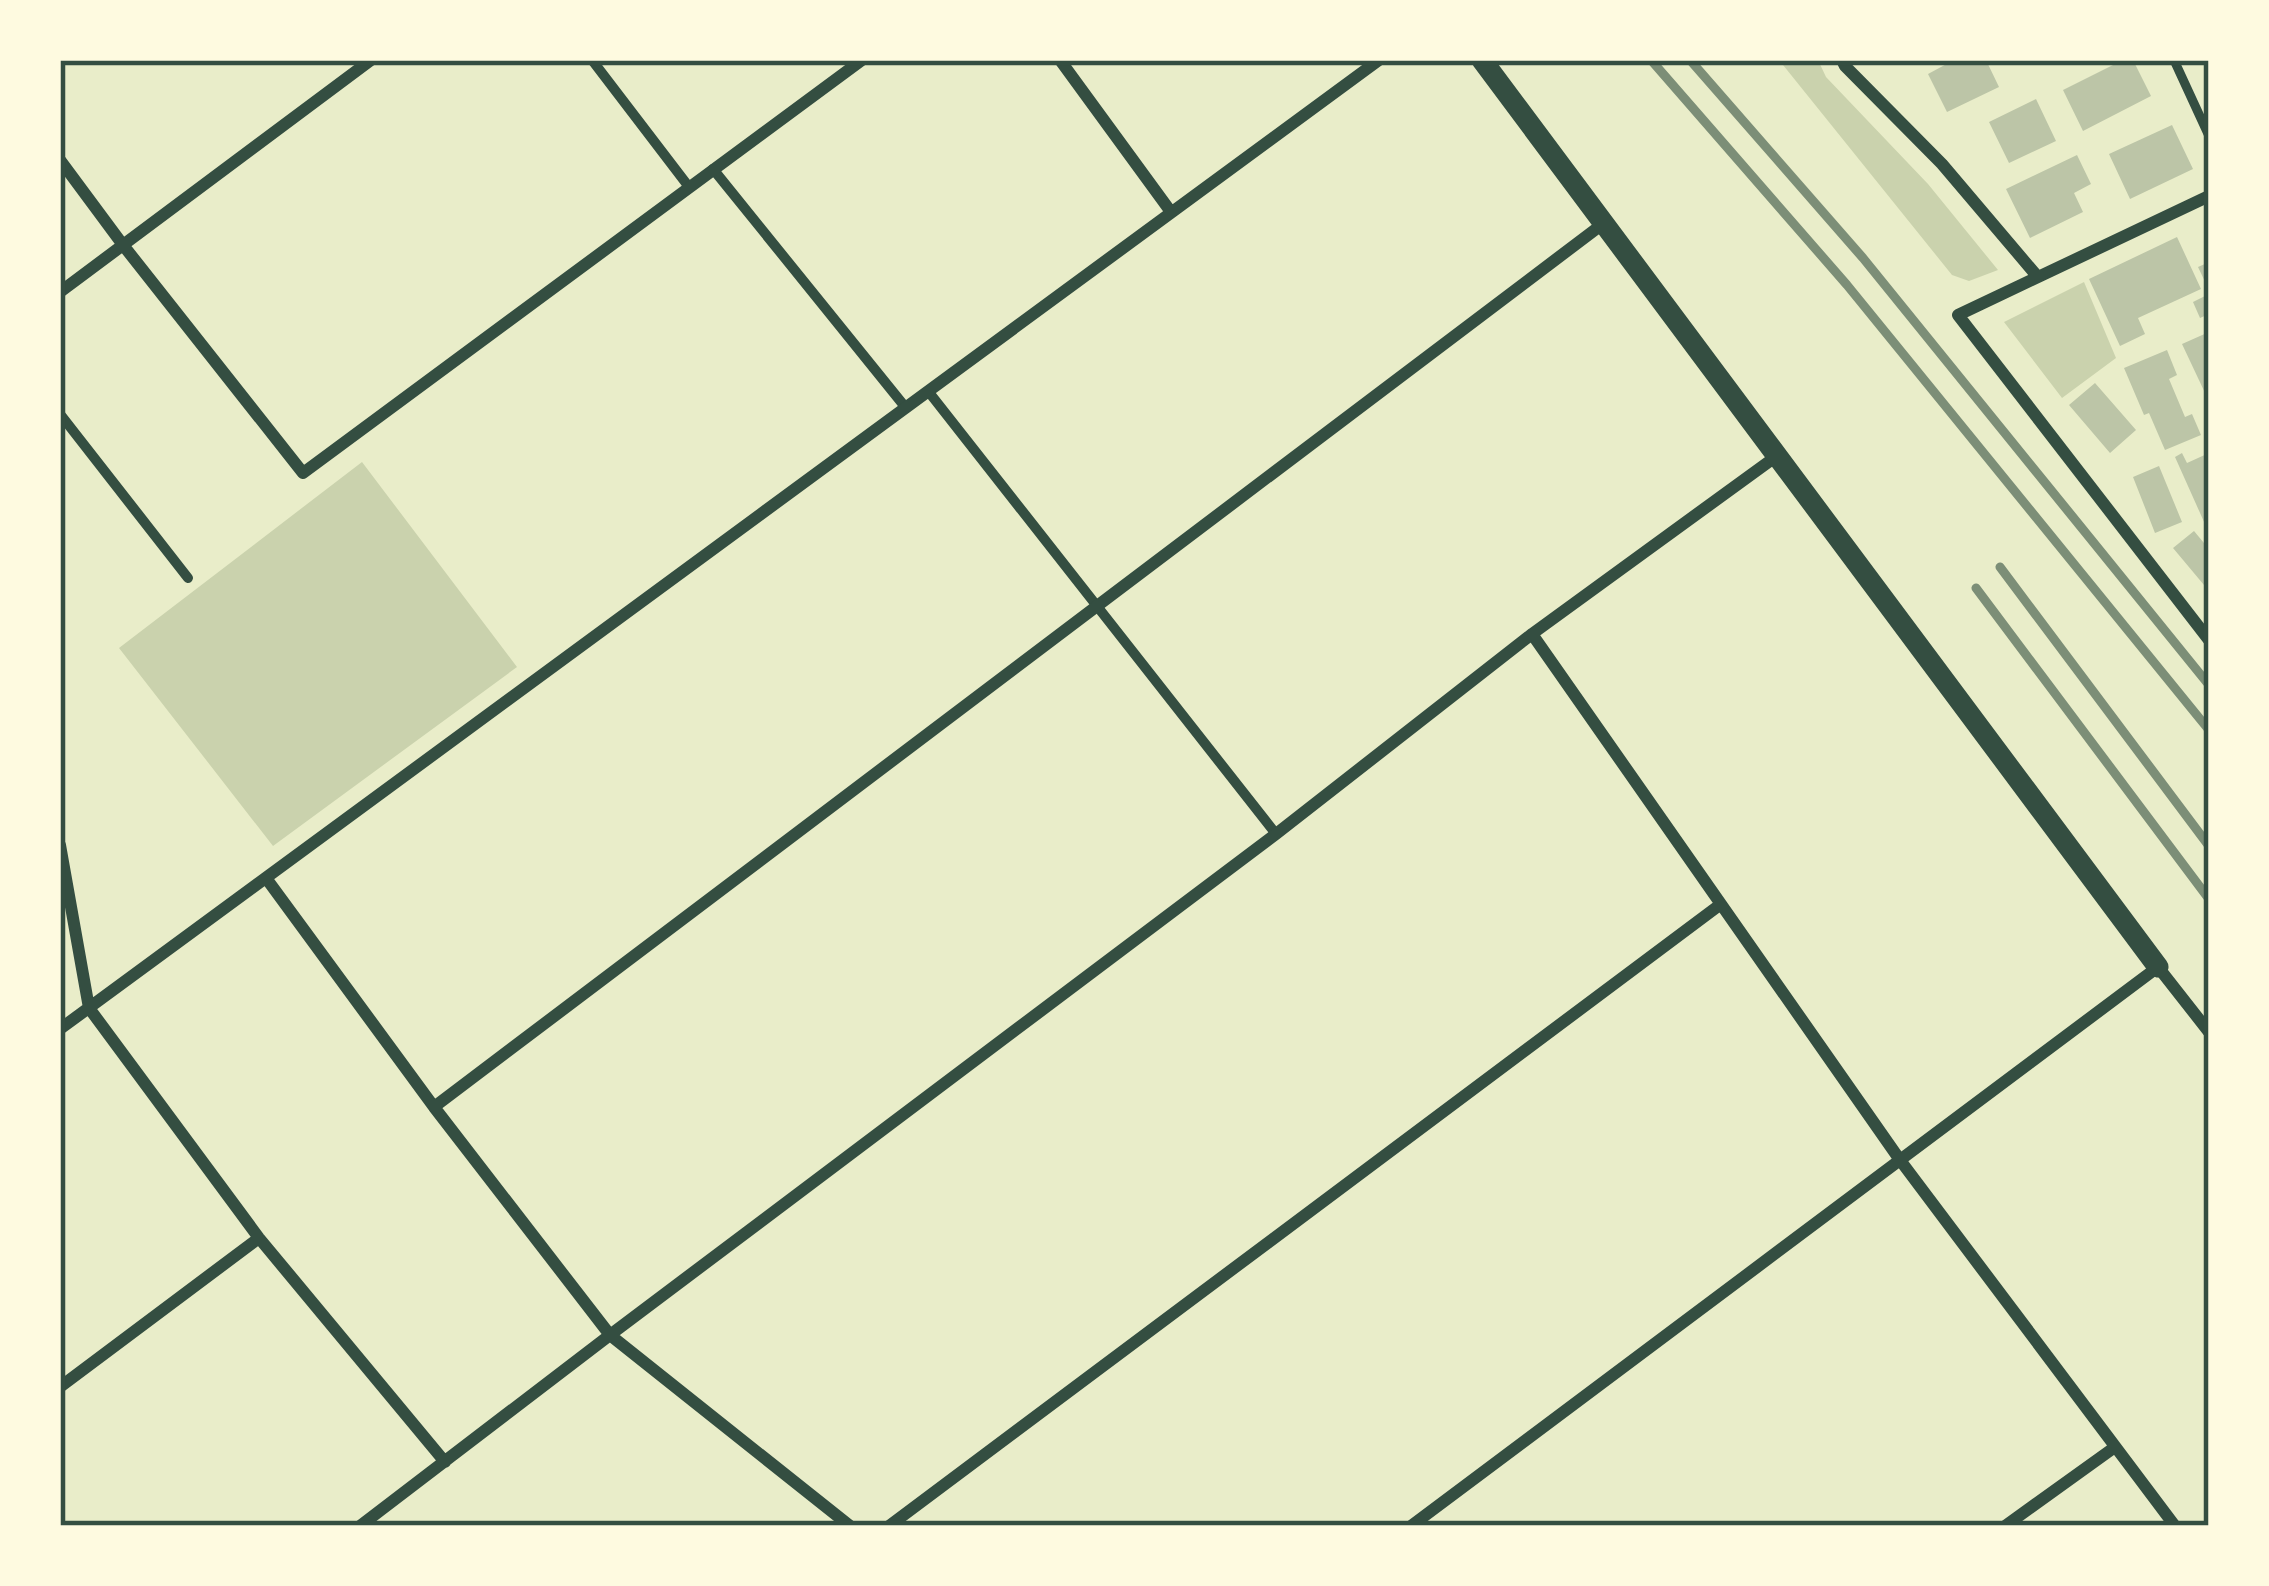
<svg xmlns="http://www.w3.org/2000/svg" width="2269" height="1586" viewBox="0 0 2269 1586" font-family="Karla,sans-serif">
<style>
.green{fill:#cad2ad}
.building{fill:#bcc5a7}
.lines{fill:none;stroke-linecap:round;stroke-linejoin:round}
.service{stroke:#344e41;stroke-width:9}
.pedestrian{stroke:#344e41;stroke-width:10}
.minor{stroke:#344e41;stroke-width:12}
.tertiary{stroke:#344e41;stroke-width:21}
.rail{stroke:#7c8e77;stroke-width:9}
.neatline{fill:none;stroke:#344e41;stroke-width:4.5}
</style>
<rect width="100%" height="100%" fill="#e9edc9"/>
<!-- green -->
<path class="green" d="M1779,60H1818L1826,77L1928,184L1998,270L1969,281L1952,275Z
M2084,282L2116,358L2062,398L2004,322Z
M362,462L517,667L273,846L119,648Z"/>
<!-- building -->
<path class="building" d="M1954,60H1986L1999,87L1947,112L1928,74Z
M2123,60H2133L2151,96L2083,131L2063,90Z
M2036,99L2056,141L2009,163L1989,122Z
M2172,125L2193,169L2130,199L2109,154Z
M2077,155L2091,184L2074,193L2083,212L2030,238L2006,189Z
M2177,237L2201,289L2138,318L2145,334L2120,346L2089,279Z
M2207,263L2209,268V290L2198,267Z
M2209,294V314L2200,318L2193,302Z
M2209,332V394L2206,395L2182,344Z
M2167,350L2177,375L2169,379L2185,417L2192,414L2201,435L2165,450L2149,413L2144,415L2124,368Z
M2095,383L2136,430L2110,453L2069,405Z
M2182,453L2187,463L2209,453V533L2175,457Z
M2159,466L2182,522L2155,533L2133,477Z
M2194,531L2209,549V591L2173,548Z"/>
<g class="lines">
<!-- service -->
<path class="service" d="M2174,60L2209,136"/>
<!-- pedestrian -->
<path class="pedestrian" d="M592,60L689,187
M713,169L906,408
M928,391L1276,834
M60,414L188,578"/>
<!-- minor -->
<path class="minor" d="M1060,60L1171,212
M1842,60L1845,66L1942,164L2037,276
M60,160L123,245L303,473L862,60
M2209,196L1958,315L2209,640
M60,292L371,60
M1532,634L1900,1160L2175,1526
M60,845L89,1008L259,1238L445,1462
M266,878L434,1107L610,1335L850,1526
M60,1029L1379,60
M434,1107L1604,223
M60,1387L259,1238
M360,1526L610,1335L1276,834L1532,634L1778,455
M889,1526L1721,904
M1411,1526L2158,967L2209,1032
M2005,1526L2115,1447"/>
<!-- tertiary -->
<path class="tertiary" d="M1482,60L2158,967"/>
<!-- rail -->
<path class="rail" d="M1651,60L1847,285L2209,730
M1690,60L1863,258L2209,685
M2000,567L2209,846
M1976,588L2209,899"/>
</g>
<!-- border -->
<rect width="2269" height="1586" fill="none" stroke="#fefae0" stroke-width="126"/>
<rect x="63" y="63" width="2143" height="1460" class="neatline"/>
</svg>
